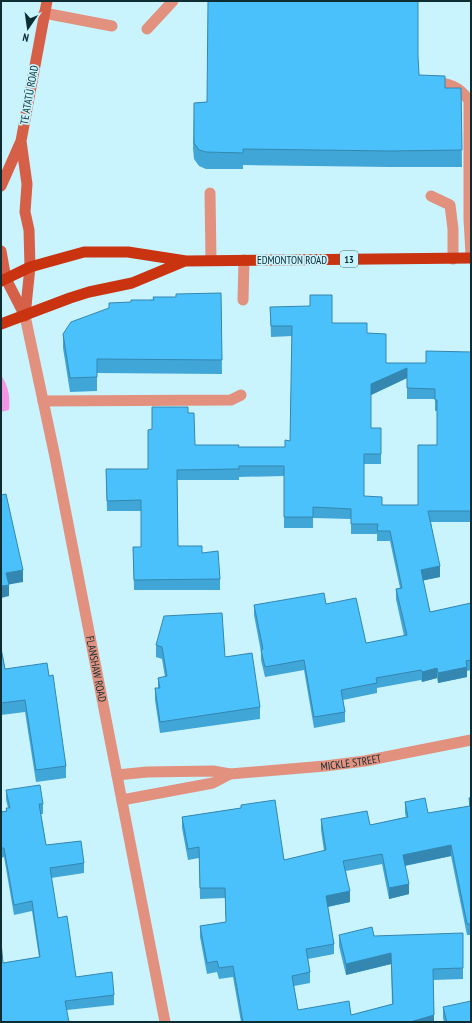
<svg xmlns="http://www.w3.org/2000/svg" width="472" height="1023" viewBox="0 0 472 1023" font-family="'PT Sans Narrow',sans-serif">
<style>
.green{fill:#f395e3}
.lines{fill:none;stroke-linecap:round;stroke-linejoin:round}
.service{stroke:#e2917f;stroke-width:11}
.minor{stroke:#e2917f;stroke-width:11}
.tertiary{stroke:#e2917f;stroke-width:11}
.secondary{stroke:#d56047;stroke-width:11}
.primary{stroke:#ca3310;stroke-width:11}
.wall{fill:#40a6d8;fill-rule:evenodd}
.shaded-wall{fill:#3487b0}
.building{fill:#4ac1fb;stroke:#3487b0;fill-rule:evenodd}
.labels{text-anchor:middle;stroke-width:3.5;stroke-linejoin:round;paint-order:stroke}
.shield{fill:#c9f4fe;stroke:#456970;stroke-width:1}
.shield-label{font-size:10px;font-weight:bold;fill:#0d2d33}
.street-label{font-size:11px;fill:#0d2d33;stroke:#c9f4fe}
</style>
<rect width="100%" height="100%" fill="#c9f4fe"/>
<!-- green -->
<path class="green" d="M1,375C9,387 10,397 9,410L1,412Z"/>
<g class="lines">
<!-- service -->
<path class="service" d="M44,13L112,26
M147,29L173,1
M431,82C448,83 460,86 469,101V219L471,254
M210,193L211,260
M431,196L450,205L453,229V259
M243,300L244,260
M43,401L231,400L241,395"/>
<!-- minor -->
<g class="minor">
<path id="s1" d="M117,775L147,772L213,771L230,774L325,766L365,761L471,740"/>
<path d="M122,800L213,783L230,774"/>
</g>
<!-- tertiary -->
<path class="tertiary" id="s2" d="M25,316L55,457L165,1022"/>
<!-- secondary -->
<path class="secondary" d="M21,141L27,184L25,212L29,230L30,267L25,316
M1,186L21,141L47,1
M1,251L6,279L25,316"/>
<!-- primary -->
<path class="primary" d="M1,281L30,267L84,252H128L186,261L471,258
M1,324L70,298L89,292L132,283L185,261"/>
</g>
<!-- wall -->
<path class="wall" d="M418,58L419,75L445,88H461L462,167H390L243,165V169H206L199,166L194,159L193,148L194,103L207,102Z
M221,293L222,374L97,373V391L70,392L63,348V334L131,302L176,297Z
M270,307L332,323L367,333L386,363H426L471,352V522H431L440,577L423,580L430,612L471,603V670L467,671V677L438,683L437,678L422,682L421,680L377,688V693L343,700L345,712V722L314,728L304,670L265,677L261,660V652L254,615V605L326,604L366,643L404,636L396,599V589L400,588L390,541H377V534H351V519L313,518V528H284V476L239,477V480H177L178,546L202,553L220,579V590H134L133,547H141V511H107L106,469H148L188,413L195,445L238,447H285L290,441L292,336L271,337ZM407,378V399H435V411H437V445L418,505H382L364,496V464H381V428H371V395Z
M156,645L225,657L260,707V719L160,733L155,700V688H158V678L165,677L162,659L156,657Z
M1,648L5,669L49,676L66,766V778L36,782L25,712L1,715Z
M6,790L43,804V814H41L46,845L84,863V873L51,878L58,918L76,977L114,995V1005L67,1010L3,963L39,957L32,911L14,915L4,857L1,858V812L6,811V808H8L6,800Z
M471,797V935H467L451,856L405,866L409,894L389,899L382,864L346,871L350,902L328,907L334,944V954L308,959L310,972V983L294,986L298,1010L351,1015L392,1004L391,964L346,975L339,946V935L374,936L463,968V979L433,980L434,1022H241L233,977L219,979L217,972L207,974L200,937V926L226,922L225,898L200,899L199,858L188,860L182,828V817L241,808V805L284,860L324,851L321,830V819L370,825L406,817L405,813V802L428,813L469,806V798Z
M443,1007L471,1022H444L443,1018Z"/>
<!-- shaded-wall -->
<path class="shaded-wall" d="M407,368V378L371,395V384Z
M440,566V577L421,581V570Z
M23,570V582L6,585V573Z
M9,585V596L1,598V586Z
M467,667V677L438,683V673Z
M437,668V678L422,682V672Z
M451,845V856L403,866V855Z
M409,884V894L389,899V888Z
M350,891V902L326,907V896Z
M391,953V964L346,975V964Z
M434,1015V1022H410Z"/>
<!-- building -->
<path class="building" d="M208,1H418V56L419,75L445,76V88H461L462,150L390,151L243,149V153L206,152L199,150L194,143V103L207,102Z
M221,293L222,360L97,359V377L70,378L63,334L71,322L109,308V303L131,302V300H154L153,297H176V294Z
M310,295H332V323H367V333L386,334V363H426V351L471,352V511H428L440,566L421,570L430,612L471,603V660L466,661L467,667L438,673L437,668L422,672L421,670L376,678L377,683L341,690L345,712L314,717L304,660L265,667L261,650L263,649L254,605L324,593L326,604L356,598L366,643L407,635L396,589L402,588L390,531H377L378,524H351V509L313,507V517H284V466H239V469L177,470L178,546H202V553L218,551L220,579L134,580L133,547H141V500L107,501L106,469H148V430L152,429V407H188V413H194L195,445H239L238,447H285V440L290,441L292,326H271L270,307L310,306ZM407,368V388L435,389V400H437V445H418V505H382V497L364,496V454H381V428H371V384Z
M1,494V495L6,494L23,570L6,573L9,585L1,586Z
M222,613L225,657L252,653L260,707L160,722L155,688H160L158,678L167,676L162,647L156,645L164,616Z
M1,648L5,669L47,663L49,676L53,675L66,766L36,770L25,700L1,703Z
M40,785L43,804H39L46,845L81,841L84,863L50,868L58,918L67,916L76,977L112,972L114,995L65,1001L69,1022H1V942L3,963L40,957L32,901L14,905L4,848H1V812L7,811L6,808H10L6,790Z
M471,797V924H467L451,845L403,855L409,884L389,888L382,854L343,861L350,891L326,896L334,944L306,949L310,972L292,976L298,1010L349,1001L351,1015L393,1004L391,953L346,964L339,935L372,927L374,936L463,933V968L433,969L434,1015L410,1022H243L233,966L219,968L217,961L207,963L200,926L226,922L225,888H200L199,847L188,849L182,817L241,808V805L275,800L284,860L326,850L321,819L367,811L370,825L408,817L405,802L425,798L428,813L470,806L469,798Z
M471,1001V1022H447L443,1007Z"/>
<g class="labels">
<!-- shield labels -->
<rect class="shield" x="340" y="251" width="18" height="16" rx="3"/>
<g class="shield-label">
<text x="349" y="263">13</text>
</g>
<!-- street labels -->
<g class="street-label">
<text transform="translate(29 95) rotate(-80)" y="4">TE ATATŪ ROAD</text>
<text x="292" y="264">EDMONTON ROAD</text>
<text dy="4" stroke="none"><textPath href="#s2" startOffset="360">FLANSHAW ROAD</textPath></text>
<text dy="4" stroke="none"><textPath href="#s1" startOffset="235">MICKLE STREET</textPath></text>
</g>
</g>
<!-- border -->
<rect width="472" height="1023" fill="none" stroke="#0d2d33" stroke-width="4"/>
<!-- north arrow -->
<g transform="translate(28 28) rotate(193)" stroke="#c9f4fe" stroke-width="3" paint-order="stroke">
<path d="M0-3L7 15L0 10L-7 15Z" fill="#0d2d33"/>
<text y="-6" font-size="11" font-weight="bold" text-anchor="middle" fill="#0d2d33">N</text>
</g>
</svg>
